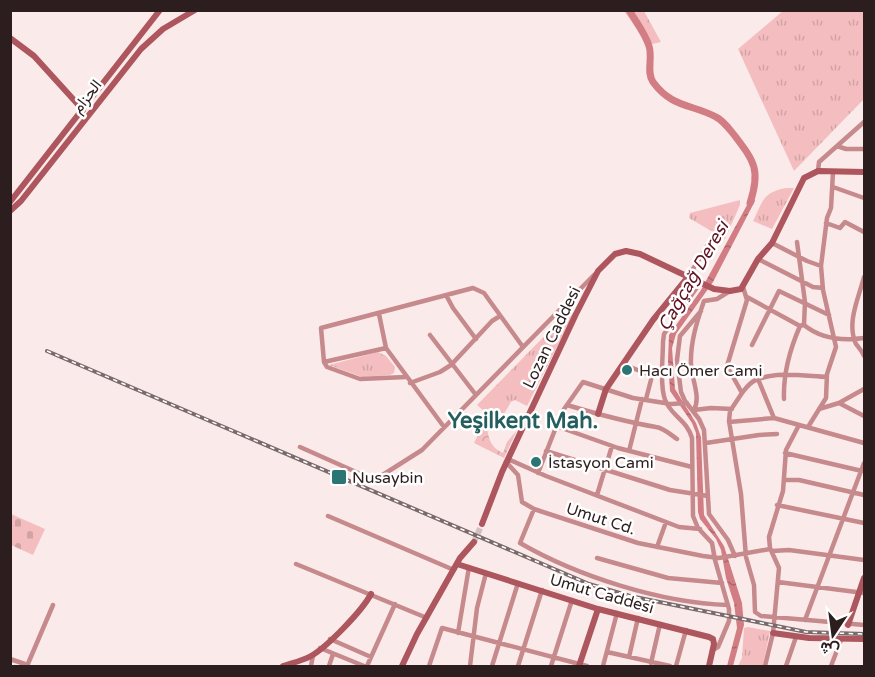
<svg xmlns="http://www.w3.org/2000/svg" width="875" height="677" viewBox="0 0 875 677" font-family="'Varela Round',Vazirmatn,sans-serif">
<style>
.grass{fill:url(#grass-tufts)}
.forest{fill:url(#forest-crowns)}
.cemetery{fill:url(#cemetery-stones)}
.water{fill:url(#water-ripples)}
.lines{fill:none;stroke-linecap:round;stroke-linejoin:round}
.river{stroke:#d27d83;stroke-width:7}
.secondary-tunnel{stroke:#d2c1c1;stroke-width:6;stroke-dasharray:6 3;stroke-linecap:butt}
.street{stroke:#c6898c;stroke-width:4.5}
.secondary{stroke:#ad565e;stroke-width:6}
.rail-casing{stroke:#7a6a6b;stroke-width:4}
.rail{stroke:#fff;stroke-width:1.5;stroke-dasharray:4.5;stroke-linecap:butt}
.poi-dot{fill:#2b7575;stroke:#fff;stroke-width:2}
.labels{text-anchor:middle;stroke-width:5;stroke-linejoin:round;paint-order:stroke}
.street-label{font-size:16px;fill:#2c1d1e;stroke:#fff}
.poi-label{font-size:16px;fill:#2c1d1e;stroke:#fff;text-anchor:start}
.water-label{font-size:18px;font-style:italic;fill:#5f1220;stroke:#fff}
.district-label{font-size:22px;font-weight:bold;fill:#245e5f;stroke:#fff}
</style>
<defs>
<pattern id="grass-tufts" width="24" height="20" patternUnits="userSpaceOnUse" patternTransform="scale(1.5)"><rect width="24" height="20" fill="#f4bec0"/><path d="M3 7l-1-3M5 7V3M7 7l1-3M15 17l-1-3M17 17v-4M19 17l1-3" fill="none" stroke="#d1a3a5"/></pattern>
<pattern id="forest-crowns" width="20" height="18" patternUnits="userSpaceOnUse" patternTransform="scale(1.5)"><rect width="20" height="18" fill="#f4bec0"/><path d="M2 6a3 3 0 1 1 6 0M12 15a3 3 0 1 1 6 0" fill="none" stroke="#d1a3a5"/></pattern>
<pattern id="cemetery-stones" width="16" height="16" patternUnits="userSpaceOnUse" patternTransform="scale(1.5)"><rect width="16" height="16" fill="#f4bec0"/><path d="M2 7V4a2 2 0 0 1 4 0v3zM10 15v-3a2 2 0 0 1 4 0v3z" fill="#d1a3a5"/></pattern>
<pattern id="water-ripples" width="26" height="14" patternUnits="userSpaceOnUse" patternTransform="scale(1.5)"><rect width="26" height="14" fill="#d27d83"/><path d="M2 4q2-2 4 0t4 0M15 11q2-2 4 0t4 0" fill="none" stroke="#ab666b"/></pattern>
</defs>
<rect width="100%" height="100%" fill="#fbeaea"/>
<!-- grass -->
<path class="grass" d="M784,10L864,11V99L794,171L738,49Z
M786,188H794L772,229L753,221C763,201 763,192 786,188Z
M740,200V205L725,239L689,218L690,213Z
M568,312H572L573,315L527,406L515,400L511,402L504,414L491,408L486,413L477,405Z
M378,352L386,356L395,367L394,373L390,375L362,377L329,365Z
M748,627L770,631L763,666H738L742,658L744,628Z"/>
<!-- forest -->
<path class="forest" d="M624,11H644L661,42L648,45Z
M485,420C489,433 487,446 503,453L507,442L517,430L504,458L474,443Z"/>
<!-- cemetery -->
<path class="cemetery" d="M11,514L45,529L33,555L11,545Z"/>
<!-- water -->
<path class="water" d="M753,194L755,201L713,282L676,334L672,348L675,389L696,423L701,437L704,515L724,546L742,603L744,625L733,666H727L737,628L734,603L726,578L721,550L716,539L700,519L698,512L696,433L692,423L670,391L668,360L669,335L701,290Z"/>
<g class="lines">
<!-- river -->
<path class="river" d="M629,10C636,22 645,33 649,46C653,58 646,72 653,82C672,108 692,104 716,117C724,121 729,129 735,136C754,161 761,170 750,203"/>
<!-- secondary-tunnel -->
<path class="secondary-tunnel" d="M474,542L482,524"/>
<!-- street -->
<path class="street" d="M837,146L846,149H864
M818,171L819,162L864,122
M833,187L864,198
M826,223L840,228L845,222L864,232
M797,242L805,302L804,325C821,339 842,341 864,338
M772,243L807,261L821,266
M758,259L813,287L823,288
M688,277L711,240
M864,277C859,297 846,323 856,344C859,348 862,351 864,356
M700,283L664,334L663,342C663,358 659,391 667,404C675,418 687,421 692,438L693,516L698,528L712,543L715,560L729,609V621L718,647L713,650
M743,287L747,300L727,366L742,393L730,411L729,421L741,494L746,557L754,585L755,612L761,616L864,625
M730,291L717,299L704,301C697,321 690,343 691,365C692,380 701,397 694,410L711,408L732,409
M446,295L453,308L476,339
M747,297L800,326L803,325
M701,311L680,336L677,360L681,392L685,401L699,419L704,430L709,514L728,540L735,556
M379,314L386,348L444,427
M430,335L476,395
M752,345L779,291L829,315
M324,362L386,348
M623,364L652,376L646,399
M406,377L360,379L327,367L324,362L321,328L473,288L484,293L523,347
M758,379L774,418
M410,383L440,372L451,365L492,321L500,316
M742,393C746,388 750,382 756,380C776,371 805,376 827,377
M784,399C783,373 790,349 800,326
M839,403L864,416
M567,405C597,414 626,422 656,427C664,428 671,435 677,439
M819,409L839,403L864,389
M729,422L774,418L864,443
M556,426L618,448L692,467
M808,427L826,398L827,374L836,347L823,290L821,266L827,218L831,208L833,172
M706,443L759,435L777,434
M300,447L365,476L373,477L381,476L422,450L594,275
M546,451L670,490L708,496
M629,451L642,399
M785,453L862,471
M508,459L546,476L679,527L700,529
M506,462L518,475L522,502L534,509L638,543L703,556L719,558L770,549
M538,473L562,412L583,382L633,398L671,404L687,403
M784,480H799L864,495
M597,495L612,446
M777,505L864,523
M534,509L520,543C577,576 661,603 728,605
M328,516L454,570
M657,547L666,522
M772,551L789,550L864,560
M597,558L668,578L722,583
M296,564L427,618
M778,582L864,593
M805,620L864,463
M458,633L469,567
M330,639L371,657
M320,648L364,666
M607,652L670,666
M629,657L638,618
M10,659L28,665
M651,663L660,624
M27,666L53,605
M311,666L313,655
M329,666L333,654
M367,666L395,604
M429,666L442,628L587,666
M470,666L477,608L486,573
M492,666L518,583
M518,666L542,590
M551,666L572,600
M603,666L617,613
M676,666L686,630
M765,666L773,633L779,568L770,548L769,537L783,491L786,450L799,425
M786,666L796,637
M831,666L841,640"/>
<!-- secondary -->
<path class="secondary" d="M10,38L34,56L83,110
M10,202L160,10
M10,211L21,201L141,49L163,29L195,10
M598,414L606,389L653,320L688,277
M482,524L502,472L576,314L598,271L615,254L626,251L640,254L714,289L730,291L741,289L758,259L772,243L804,178L818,171L864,172
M457,564L598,609L709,637L713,639L714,644L709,666
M848,625L864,578
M773,633L809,638L864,639
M283,666C292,663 302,661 311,656C327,647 362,611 371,594
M402,666L417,634L460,558L474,542
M579,666L598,609"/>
<!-- rail casing -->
<g class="rail-casing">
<path id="rail" d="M47,351L589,584L630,596L806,632L864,634"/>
</g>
<!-- rail -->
<use href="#rail" class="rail"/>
</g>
<!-- markers -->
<g class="poi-dot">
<circle cx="627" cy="370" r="6"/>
<circle cx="536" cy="462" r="6"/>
<rect x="331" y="469" width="16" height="16" rx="3"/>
</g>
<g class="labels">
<!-- street labels -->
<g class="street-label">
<text transform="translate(86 96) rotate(-52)" y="6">الحزام</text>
<text transform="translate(551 337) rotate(-64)" y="6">Lozan Caddesi</text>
<text transform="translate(601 518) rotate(18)" y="6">Umut Cd.</text>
<text transform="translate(602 593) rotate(16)" y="6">Umut Caddesi</text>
</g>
<!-- poi labels -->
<g class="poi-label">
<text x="639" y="376">Hacı Ömer Cami</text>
<text x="548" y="468">İstasyon Cami</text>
<text x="352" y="483">Nusaybin</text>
</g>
<!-- water labels -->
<g class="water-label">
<text transform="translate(693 276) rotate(-60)" y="6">Çağçağ Deresi</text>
</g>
<!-- district labels -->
<g class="district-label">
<text x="523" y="428">Yeşilkent Mah.</text>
</g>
</g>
<!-- border -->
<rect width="875" height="677" fill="none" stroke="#2c1d1e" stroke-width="24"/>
<!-- north arrow -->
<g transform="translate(833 635) rotate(193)" stroke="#ffffff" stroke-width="4.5" paint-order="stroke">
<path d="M0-4.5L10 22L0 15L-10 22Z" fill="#2c1d1e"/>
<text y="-9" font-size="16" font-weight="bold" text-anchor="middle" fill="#2c1d1e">ش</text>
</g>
</svg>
